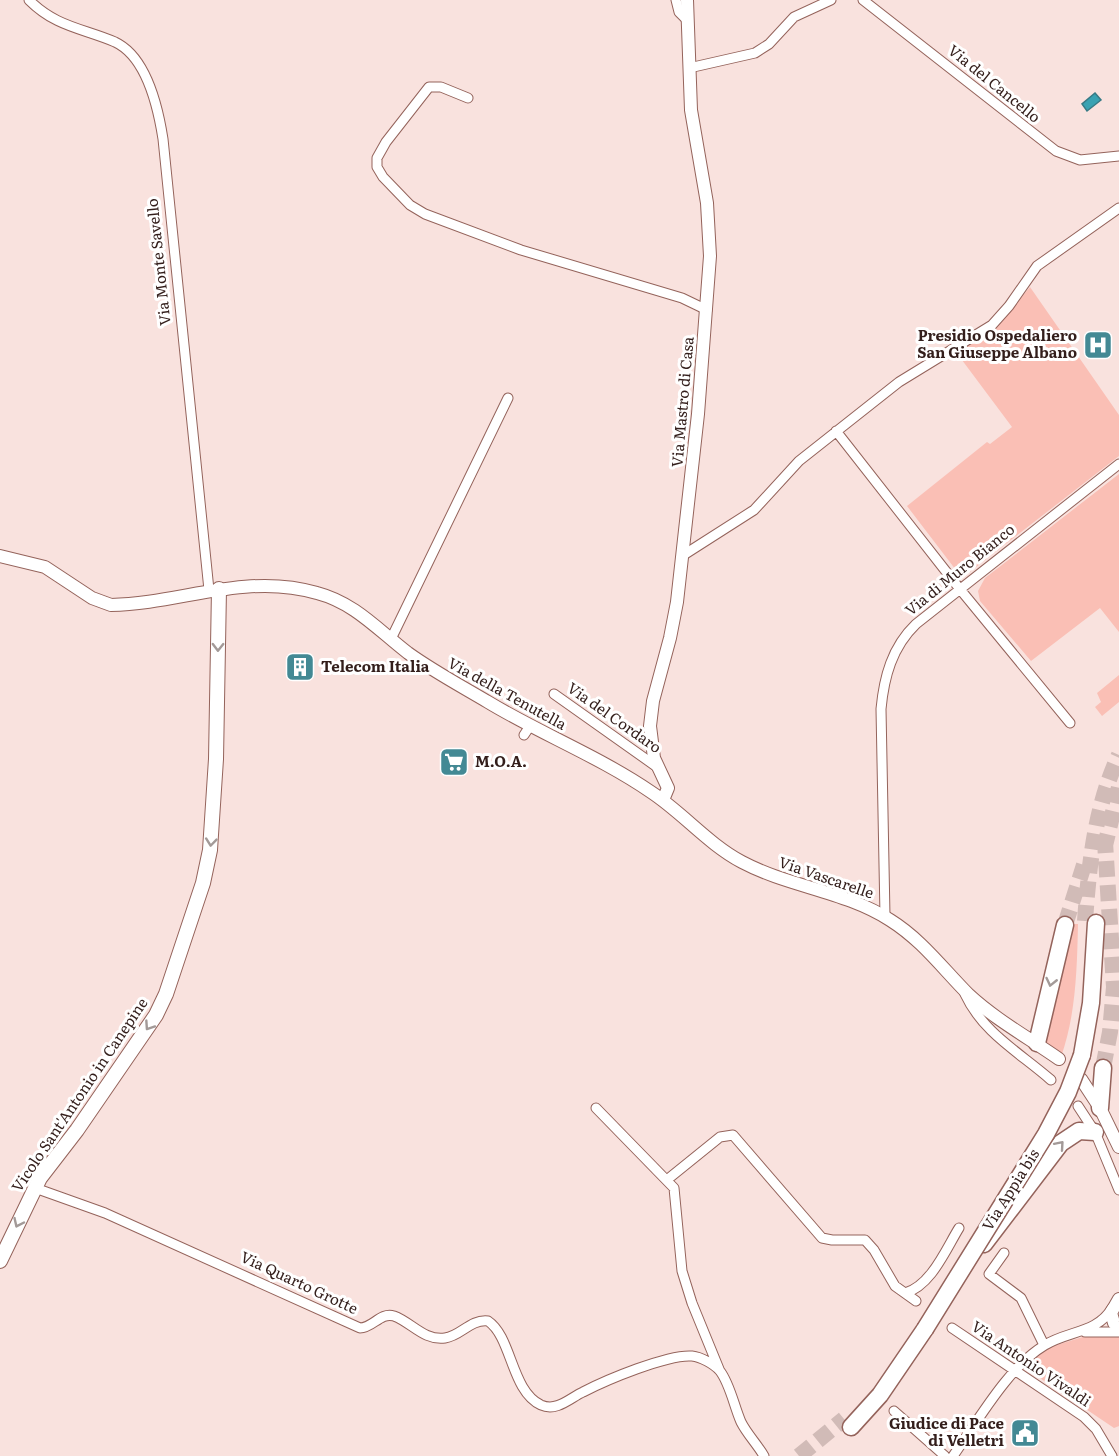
<svg xmlns="http://www.w3.org/2000/svg" width="1119" height="1456" viewBox="0 0 1119 1456" font-family="Literata,serif">
<style>
.green{fill:#fabfb5}
.water{fill:#39a2b2;stroke:#377a85;stroke-width:1.5}
.lines{fill:none;stroke-linecap:round;stroke-linejoin:round}
.trunk-tunnel{stroke:#d1bbb7;stroke-width:16;stroke-dasharray:16 8;stroke-linecap:butt}
.minor-casing{stroke:#94635b;stroke-width:11}
.tertiary-casing{stroke:#94635b;stroke-width:14}
.secondary-casing{stroke:#94635b;stroke-width:16}
.trunk-casing{stroke:#94635b;stroke-width:19}
.minor{stroke:#fff;stroke-width:9}
.tertiary{stroke:#fff;stroke-width:12}
.secondary{stroke:#fff;stroke-width:14}
.trunk{stroke:#fff;stroke-width:16}
.trunk-bridge-casing{stroke:#94635b;stroke-width:19;stroke-linecap:butt}
.trunk-bridge{stroke:#fff;stroke-width:16}
.oneway{stroke:#a39a98}
.labels{text-anchor:middle;stroke-width:6;stroke-linejoin:round;paint-order:stroke}
.street-label{font-size:15px;fill:#331e1b;stroke:#fff}
.poi-label{font-size:15px;font-weight:bold;fill:#331e1b;stroke:#fff;text-anchor:end}
</style>
<rect width="100%" height="100%" fill="#f9e2de"/>
<!-- green -->
<path class="green" d="M1030,287L1119,415V456L962,578L907,506L987,442L990,444L1012,427L956,352L999,324Z
M1119,474V632L1100,608L1031,661L980,601L978,591L985,578Z
M1119,675V702L1102,716L1095,707L1101,702L1097,693Z
M1073,924H1078C1077,970 1076,1014 1061,1057L1047,1045L1045,1028Z
M1086,1336L1119,1337V1426L1114,1428L1025,1368L1047,1348Z"/>
<!-- water -->
<path class="water" d="M1095,93L1101,100L1087,111L1082,104Z"/>
<g class="lines">
<!-- trunk-tunnel -->
<path class="trunk-tunnel" d="M1104,850L1119,787
M1085,921C1089,864 1095,807 1119,755
M1065,925L1084,865
M1103,1068L1110,1032L1114,987L1105,842
M799,1456L844,1419"/>
<!-- minor casing -->
<g class="minor-casing">
<path id="minor" d="M29,0C56,27 82,28 115,42C147,57 158,107 163,139L209,590
M676,0L679,12L687,20
M863,0L1056,151L1080,160L1119,156
M689,68L755,53L769,44L794,17L831,0
M468,98L441,87H429L386,142L377,158V167L383,177L410,205L425,214L521,250L682,298L707,310
M836,431L959,588L1070,723
M682,556L754,510L799,461L899,382L992,325L1009,306L1037,266L1119,208
M391,639L508,398
M554,694L657,767
M524,735L530,726
M885,916L881,709C884,677 892,647 916,624L1119,464
M965,994C983,1033 1019,1052 1051,1080
M1078,1106L1095,1132L1119,1190
M596,1108L674,1188L682,1271L692,1303L719,1369
M668,1179L720,1137L733,1135L822,1238L832,1240H865L874,1250L895,1286L916,1301
M35,1188L105,1213L360,1328C373,1328 380,1312 394,1316C411,1322 424,1341 445,1338C461,1336 470,1319 488,1321C512,1337 511,1391 541,1405C557,1412 570,1398 583,1392C606,1380 668,1354 692,1356C701,1357 714,1364 720,1371C730,1384 734,1406 741,1422C747,1434 757,1444 764,1456
M1004,1253L989,1274L1021,1298L1044,1345
M905,1293C931,1286 946,1249 959,1228
M952,1328L1084,1417L1096,1429L1112,1456
M1085,1332H1119
M894,1411L945,1456
M953,1456C978,1421 1008,1367 1045,1345C1067,1331 1098,1333 1112,1308"/>
</g>
<!-- tertiary casing -->
<g class="tertiary-casing">
<path id="tertiary" d="M0,556L45,567L92,598L111,605C180,604 246,572 317,593C355,603 378,630 408,653C433,671 461,686 488,702C541,734 600,757 651,792C683,813 708,844 742,862C789,887 845,891 890,920C922,940 943,969 969,995C996,1020 1029,1038 1059,1059
M663,800L668,788L654,758L650,726L653,701L670,638L677,602L698,414L710,256L707,203L691,110L687,0
M1081,1079L1100,1108L1119,1147
M1119,1299L1111,1313L1114,1323L1119,1327"/>
</g>
<!-- secondary casing -->
<g class="secondary-casing">
<path id="secondary" d="M0,1261L40,1178L77,1130L156,1015L166,994L203,883L210,850L216,759L219,589"/>
</g>
<!-- trunk casing -->
<g class="trunk-casing">
<path id="trunk" d="M1037,1043L1065,925
M1082,1055L1091,1003L1096,923
M1100,1108L1103,1068
M984,1244L1061,1143L1079,1131L1095,1132
M851,1427L880,1395L925,1329"/>
</g>
<!-- minor -->
<use href="#minor" class="minor"/>
<!-- tertiary -->
<use href="#tertiary" class="tertiary"/>
<!-- secondary -->
<use href="#secondary" class="secondary"/>
<!-- trunk -->
<use href="#trunk" class="trunk"/>
<!-- trunk-bridge casing -->
<g class="trunk-bridge-casing">
<path id="trunk-bridge" d="M925,1329L1046,1134L1068,1092L1082,1055"/>
</g>
<!-- trunk-bridge -->
<use href="#trunk-bridge" class="trunk-bridge"/>
</g>
<!-- one-way arrows -->
<defs><path id="oneway-chevron" d="M-2-3.5L2.5 0L-2 3.5" fill="none" stroke-width="1.6" stroke-linecap="round" stroke-linejoin="round" transform="scale(1.5)"/></defs>
<g class="oneway">
<use href="#oneway-chevron" transform="translate(218 647) rotate(91)"/>
<use href="#oneway-chevron" transform="translate(211 842) rotate(96)"/>
<use href="#oneway-chevron" transform="translate(1051 982) rotate(103)"/>
<use href="#oneway-chevron" transform="translate(149 1026) rotate(124)"/>
<use href="#oneway-chevron" transform="translate(1060 1145) rotate(-49)"/>
<use href="#oneway-chevron" transform="translate(18 1223) rotate(115)"/>
</g>
<!-- icons -->
<defs>
<g id="hospital-square" transform="scale(1.5)"><rect x="-9" y="-9" width="18" height="18" rx="4" fill="#438994" stroke="#fff"/><path d="M-5-5h3v3.5h4V-5h3V5h-3V1.5h-4V5h-3Z" fill="#fff"/></g>
<g id="building-square" transform="scale(1.5)"><rect x="-9" y="-9" width="18" height="18" rx="4" fill="#438994" stroke="#fff"/><path d="M-4-6H4V6H1V3H-1V6H-4ZM-2.5-4.3h1.7v1.8h-1.7ZM.8-4.3h1.7v1.8H.8ZM-2.5-1h1.7V.8h-1.7ZM.8-1h1.7V.8H.8Z" fill="#fff"/></g>
<g id="supermarket-square" transform="scale(1.5)"><rect x="-9" y="-9" width="18" height="18" rx="4" fill="#438994" stroke="#fff"/><path d="M-6-5.5h2.5l.6 2H6L4.5 2H-2.5L-4.4-4H-6ZM-1.5 3.2a1.3 1.3 0 1 0 .1 0ZM3 3.2a1.3 1.3 0 1 0 .1 0Z" fill="#fff"/></g>
<g id="civic-square" transform="scale(1.5)"><rect x="-9" y="-9" width="18" height="18" rx="4" fill="#438994" stroke="#fff"/><path d="M-.6-6.5H3V-4.5H.6V-3L4-1V1h2V6H-6V1h2V-1L-.6-3ZM-1.2 2.5V6h2.4V2.5Z" fill="#fff"/></g>
</defs>
<g fill-rule="evenodd">
<use href="#hospital-square" x="1098" y="345"/>
<use href="#building-square" x="300" y="667"/>
<use href="#supermarket-square" x="454" y="762"/>
<use href="#civic-square" x="1025" y="1433"/>
</g>
<g class="labels">
<!-- street labels -->
<g class="street-label">
<text transform="translate(994 84) rotate(39)" y="5">Via del Cancello</text>
<text transform="translate(159 262) rotate(-96)" y="5">Via Monte Savello</text>
<text transform="translate(683 402) rotate(-85)" y="5">Via Mastro di Casa</text>
<text transform="translate(960 570) rotate(-39)" y="5">Via di Muro Bianco</text>
<text transform="translate(507 694) rotate(29)" y="5">Via della Tenutella</text>
<text transform="translate(614 718) rotate(35)" y="5">Via del Cordaro</text>
<text transform="translate(826 878) rotate(19)" y="5">Via Vascarelle</text>
<text transform="translate(80 1095) rotate(-56)" y="5">Vicolo Sant'Antonio in Canepine</text>
<text transform="translate(1011 1190) rotate(-58)" y="5">Via Appia bis</text>
<text transform="translate(299 1283) rotate(25)" y="5">Via Quarto Grotte</text>
<text transform="translate(1031 1364) rotate(34)" y="5">Via Antonio Vivaldi</text>
</g>
<!-- poi labels -->
<g class="poi-label">
<text x="1077" y="341">Presidio Ospedaliero<tspan x="1077" dy="17">San Giuseppe Albano</tspan></text>
<text x="321" y="672" text-anchor="start">Telecom Italia</text>
<text x="475" y="767" text-anchor="start">M.O.A.</text>
<text x="1004" y="1429">Giudice di Pace<tspan x="1004" dy="17">di Velletri</tspan></text>
</g>
</g>
</svg>
